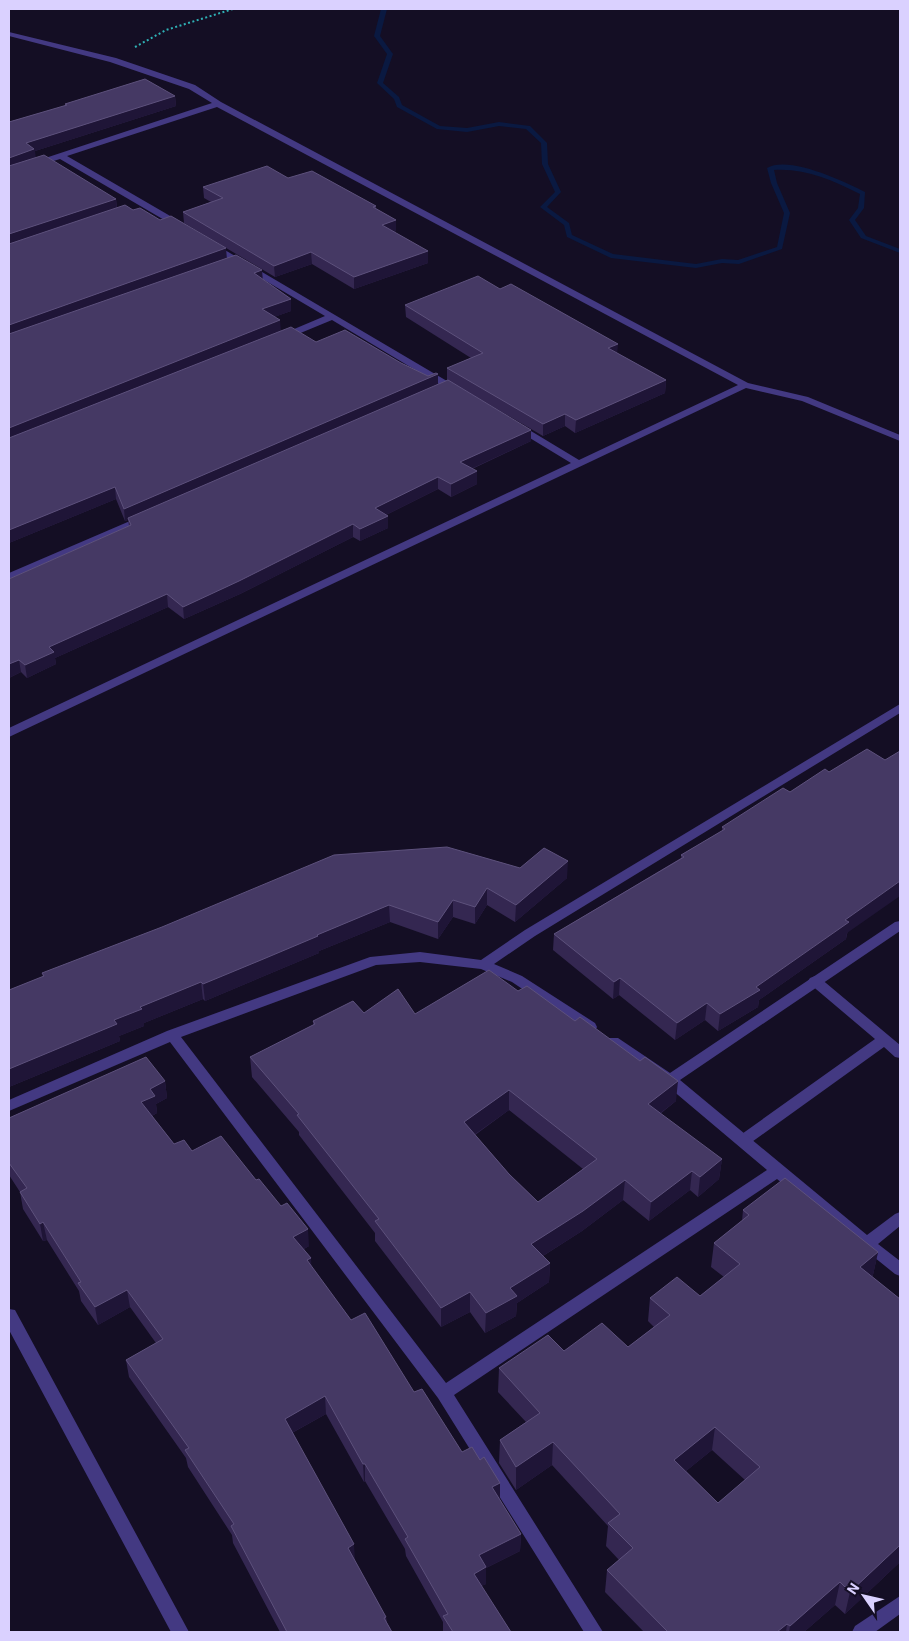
<svg xmlns="http://www.w3.org/2000/svg" width="909" height="1641" viewBox="0 0 909 1641" font-family="Roboto,sans-serif">
<style>
.lines{fill:none;stroke-linecap:round;stroke-linejoin:round}
.stream{fill:#0a1941;fill-rule:evenodd}
.path{stroke:#2fb1b5;stroke-width:2;stroke-dasharray:2 2.5;stroke-linecap:butt}
.service{fill:#433982;fill-rule:evenodd}
.minor{fill:#433982;fill-rule:evenodd}
.wall{fill:#342751;fill-rule:evenodd}
.shaded-wall{fill:#1f1537}
.building{fill:#453964;stroke:#5d517c;fill-rule:evenodd}
</style>
<rect width="100%" height="100%" fill="#140e24"/>
<g class="lines">
<!-- stream -->
<path class="stream" d="M381,9H387L380,36L393,54L383,83L399,97L402,105L440,126L467,128L499,122L530,126L547,143L548,164L561,192L547,207L569,223L572,235L613,254L696,264L722,259L738,260L777,247L784,213L771,183L767,168C788,155 844,181 865,192L864,208L855,220L866,236L900,249V253L861,238L849,220L858,208L860,194C832,180 805,168 774,170L777,183L790,213L782,249L739,264L722,263L696,268L611,258L567,237L564,225L540,207L555,192L542,164L541,143L526,129L499,126L467,132L437,129L397,107L394,99L377,83L387,54L374,36Z"/>
<!-- path -->
<path class="path" d="M135,47L166,30L233,9"/>
<!-- service -->
<path class="service" d="M815,976L820,978L900,1045V1058L895,1057L884,1047L749,1144L744,1146L739,1144L737,1140L739,1136L875,1039L810,984L808,981L810,978Z"/>
<!-- minor -->
<path class="minor" d="M9,32L116,58L195,85L221,102L748,383L808,397L900,435V441L802,401L746,388L9,737V728L571,463L515,429V425H521L579,460L738,385L217,107L67,156L184,224V228H178L60,159L9,175V170L212,103L189,89L110,62L9,36Z
M213,243L452,384L454,386L443,392H437V388L442,386L332,320L286,339H280V335L325,316L210,248L209,246Z
M144,515L148,516L149,518L148,520L9,580V573Z
M900,704V713L535,936L494,964L522,976L595,1023L597,1027L595,1031H585L512,982L481,969L420,962L376,965L181,1037L446,1383L767,1170L665,1084L608,1046L606,1042L608,1038H618L670,1073L895,922L900,921V931L680,1080L867,1235L895,1214L900,1212V1226L878,1244L900,1261V1276L895,1274L777,1179L454,1395L603,1632H584L438,1398L170,1042L9,1111V1100L167,1031L370,957L420,952L481,960L525,930Z
M9,1309L15,1310L189,1632H171L9,1330Z
M900,1596V1614L875,1632H852L855,1626Z"/>
</g>
<!-- wall -->
<path class="wall" d="M175,96L176,106L35,151V158L116,199L117,208L133,210L226,248V258L263,280L291,299V311L274,317L281,331L316,342L401,363L428,376L438,374V385L531,430V441L472,469L477,471V484L451,497L438,489L386,515L388,528L360,541L353,537L240,594L184,619L168,607L55,658L56,664L27,678L21,672L9,678V579L129,526L128,520L125,521L116,499L9,543V122L65,106V104Z
M288,178L376,206V209L396,220V231L394,232L428,263L354,289L312,264L275,277L184,223L183,212L211,202L204,198L203,187Z
M500,289L666,380L665,393L575,433L565,426L543,436L447,380V368L471,358L406,317L405,305Z
M885,760L846,939L759,1000L758,1007L718,1031L705,1020L675,1040L619,995L613,999L553,950L554,934L681,858V855L722,831V827L790,792L829,772Z
M520,868L567,878L515,922L487,905L475,924L453,917L438,939L390,922L319,951V953L205,1001L203,999L144,1023V1026L119,1036L120,1041L9,1087V990L43,977L42,973Z
M518,991L676,1101L660,1114L722,1159L719,1179L698,1197L690,1190L649,1221L623,1200L582,1231L543,1256L550,1263L549,1282L517,1303L516,1316L485,1333L470,1312L441,1327L375,1241V1233L299,1135V1132L252,1077L250,1057L313,1025V1021L364,1013L415,1014ZM509,1110L583,1169L538,1202L509,1174L475,1135Z
M165,1081L167,1098L156,1104L157,1113L152,1116L174,1144L192,1151L309,1246L304,1249L311,1258V1266L351,1320L414,1392L462,1452L500,1500L521,1534L520,1551L486,1568V1584L481,1586L511,1632H443V1622L406,1556L405,1549L365,1481L364,1482L326,1414L292,1433L355,1561L386,1617L387,1623L392,1632H280L233,1543L232,1535L188,1467L186,1458L129,1377L126,1360L156,1343L130,1307L98,1325L81,1301L79,1291L47,1240L43,1241L23,1209L20,1192L9,1175V1118Z
M743,1210L878,1252L873,1275L872,1277L900,1299V1562L845,1614L835,1605L804,1632H644L605,1592L607,1570L619,1560L606,1546L608,1526L552,1465L516,1490L499,1463L500,1440L526,1422L498,1392L499,1368L564,1351L628,1347L654,1327L648,1321L650,1298L700,1296L724,1277L711,1267L714,1243L742,1221ZM712,1450L745,1480L718,1503L686,1471Z"/>
<!-- shaded-wall -->
<path class="shaded-wall" d="M175,96L176,106L35,151L36,159L9,169V158L26,143Z
M116,199L117,210L9,246V234Z
M396,220V231L382,237V225Z
M226,248L227,260L9,337V325Z
M428,251V263L354,289V277Z
M311,252L312,264L275,277L274,266Z
M262,270L263,282L254,273Z
M291,299V311L263,321L262,309Z
M280,320L281,332L9,441V428Z
M618,344L617,356L608,348Z
M438,374V386L125,521L124,509Z
M666,380L665,393L575,433L576,420Z
M565,414V426L543,436V424Z
M531,430V441L460,474V462Z
M477,471V484L451,497V484Z
M438,477V489L376,520L375,508Z
M115,487L116,499L9,543V530Z
M388,516V528L360,541V529Z
M353,524V537L240,594L184,619L183,607Z
M167,594L168,607L55,658L56,664L27,678L25,665L49,647Z
M19,660L21,672L9,678V664Z
M568,861L567,878L515,922L516,905Z
M900,881V896L847,933L846,939L759,1000L758,1007L718,1031L720,1014L845,920Z
M487,888V905L475,924V907Z
M453,900V917L438,939V922Z
M389,905L390,922L319,951V953L205,1001L203,984L317,935Z
M620,978L619,995L613,999L614,982Z
M201,982L203,999L144,1023V1026L119,1036L120,1041L9,1087V1069L140,1007Z
M707,1003L705,1020L675,1040L677,1023Z
M165,1081L167,1098L156,1104L157,1113L144,1120L141,1102L150,1089Z
M678,1081L676,1101L646,1124L648,1104Z
M509,1090V1110L464,1142V1122Z
M722,1159L719,1179L698,1197L700,1177Z
M692,1171L690,1190L649,1221L651,1202Z
M625,1180L623,1200L582,1231L530,1264L531,1244Z
M43,1222L47,1240L43,1241L40,1224Z
M308,1229L309,1246L295,1254L293,1237Z
M878,1252L873,1275L855,1290L860,1267Z
M311,1258L312,1276L307,1260Z
M550,1263L549,1282L517,1303L516,1316L485,1333L486,1313L510,1288Z
M127,1290L130,1307L98,1325L95,1307Z
M470,1292V1312L441,1327V1308Z
M325,1396L326,1414L286,1436L285,1419Z
M715,1427L712,1450L671,1483L674,1460Z
M553,1442L552,1465L516,1490V1467Z
M363,1464H365V1481L364,1482Z
M500,1483V1500L492,1487Z
M521,1534L520,1551L486,1568V1584L473,1590L474,1574L479,1555Z
M354,1544L355,1561L348,1548Z
M900,1545V1562L845,1614L850,1592Z
M840,1582L835,1605L804,1632H789L790,1626Z
M787,1624L786,1632H777Z"/>
<!-- building -->
<path class="building" d="M145,79L175,96L26,143L34,149L9,158V122L67,105L65,104Z
M44,155L116,199L9,234V166Z
M267,166L288,178L312,171L376,206L373,207L396,220L382,225L428,251L354,277L311,252L274,266L183,212L223,198L203,187Z
M125,205L133,210L140,208L160,220L171,216L226,248L9,325V244Z
M236,255L262,270L254,273L291,299L262,309L280,320L9,428V334Z
M478,276L500,289L511,284L618,344L608,348L666,380L576,420L565,414L543,424L447,368L483,353L405,305Z
M291,327L316,342L345,330L401,363L428,376L436,373L438,374L124,509L115,487L9,530V438Z
M448,380L531,430L460,462L477,471L451,484L438,477L375,508L388,516L360,529L353,524L239,581L183,607L167,594L49,647L54,652L25,665L19,660L9,664V579L131,525L128,518Z
M867,749L885,760L900,751V881L845,920L849,922L756,987L760,990L720,1014L707,1003L677,1023L620,978L614,982L554,934L684,857L681,855L725,829L722,827L783,788L790,792L825,769L829,772Z
M447,847L520,868L544,848L568,861L516,905L487,888L475,907L453,900L438,922L389,905L317,935L318,936L261,960L203,984L201,982L140,1007L142,1009L114,1020L117,1024L9,1069V990L44,976L42,973L162,927L334,855Z
M489,970L518,991L527,986L575,1021L580,1017L640,1061L645,1057L678,1081L648,1104L722,1159L700,1177L692,1171L651,1202L625,1180L583,1211L531,1244L550,1263L510,1288L517,1296L486,1313L470,1292L441,1308L375,1221L379,1219L297,1115L299,1114L250,1057L315,1024L313,1021L353,1001L364,1013L398,989L415,1014ZM509,1090L597,1159L538,1202L509,1174L464,1122Z
M146,1057L165,1081L150,1089L155,1096L141,1102L174,1144L184,1140L192,1151L221,1136L256,1180L259,1179L281,1206L287,1203L308,1229L293,1237L311,1258L307,1260L351,1320L365,1313L414,1392L422,1389L462,1452L472,1447L480,1460L484,1457L500,1483L492,1487L521,1534L479,1555L486,1567L474,1574L511,1632H453L443,1616L448,1614L405,1539L408,1537L365,1464H363L325,1396L285,1419L354,1544L348,1548L386,1617L384,1618L392,1632H287L231,1526L234,1524L185,1450L189,1448L126,1360L163,1339L127,1290L95,1307L78,1283L81,1282L43,1222L40,1224L20,1192L27,1188L9,1163V1118Z
M785,1178L878,1252L860,1267L900,1299V1545L850,1592L840,1582L790,1626L787,1624L777,1632H668L607,1570L633,1548L608,1523L620,1514L553,1442L516,1467L500,1440L540,1413L499,1368L548,1335L564,1351L602,1323L628,1347L670,1315L650,1298L677,1277L700,1296L740,1264L714,1243L749,1215L743,1210ZM715,1427L760,1467L718,1503L674,1460Z"/>
<!-- border -->
<rect width="909" height="1641" fill="none" stroke="#dad1ff" stroke-width="20"/>
<!-- north arrow -->
<g transform="translate(864 1596) rotate(304)" stroke="#140e24" stroke-width="4" paint-order="stroke">
<path d="M0-4L9 19L0 12L-9 19Z" fill="#dad1ff"/>
<text y="-8" font-size="14" font-weight="bold" text-anchor="middle" fill="#dad1ff">N</text>
</g>
</svg>
